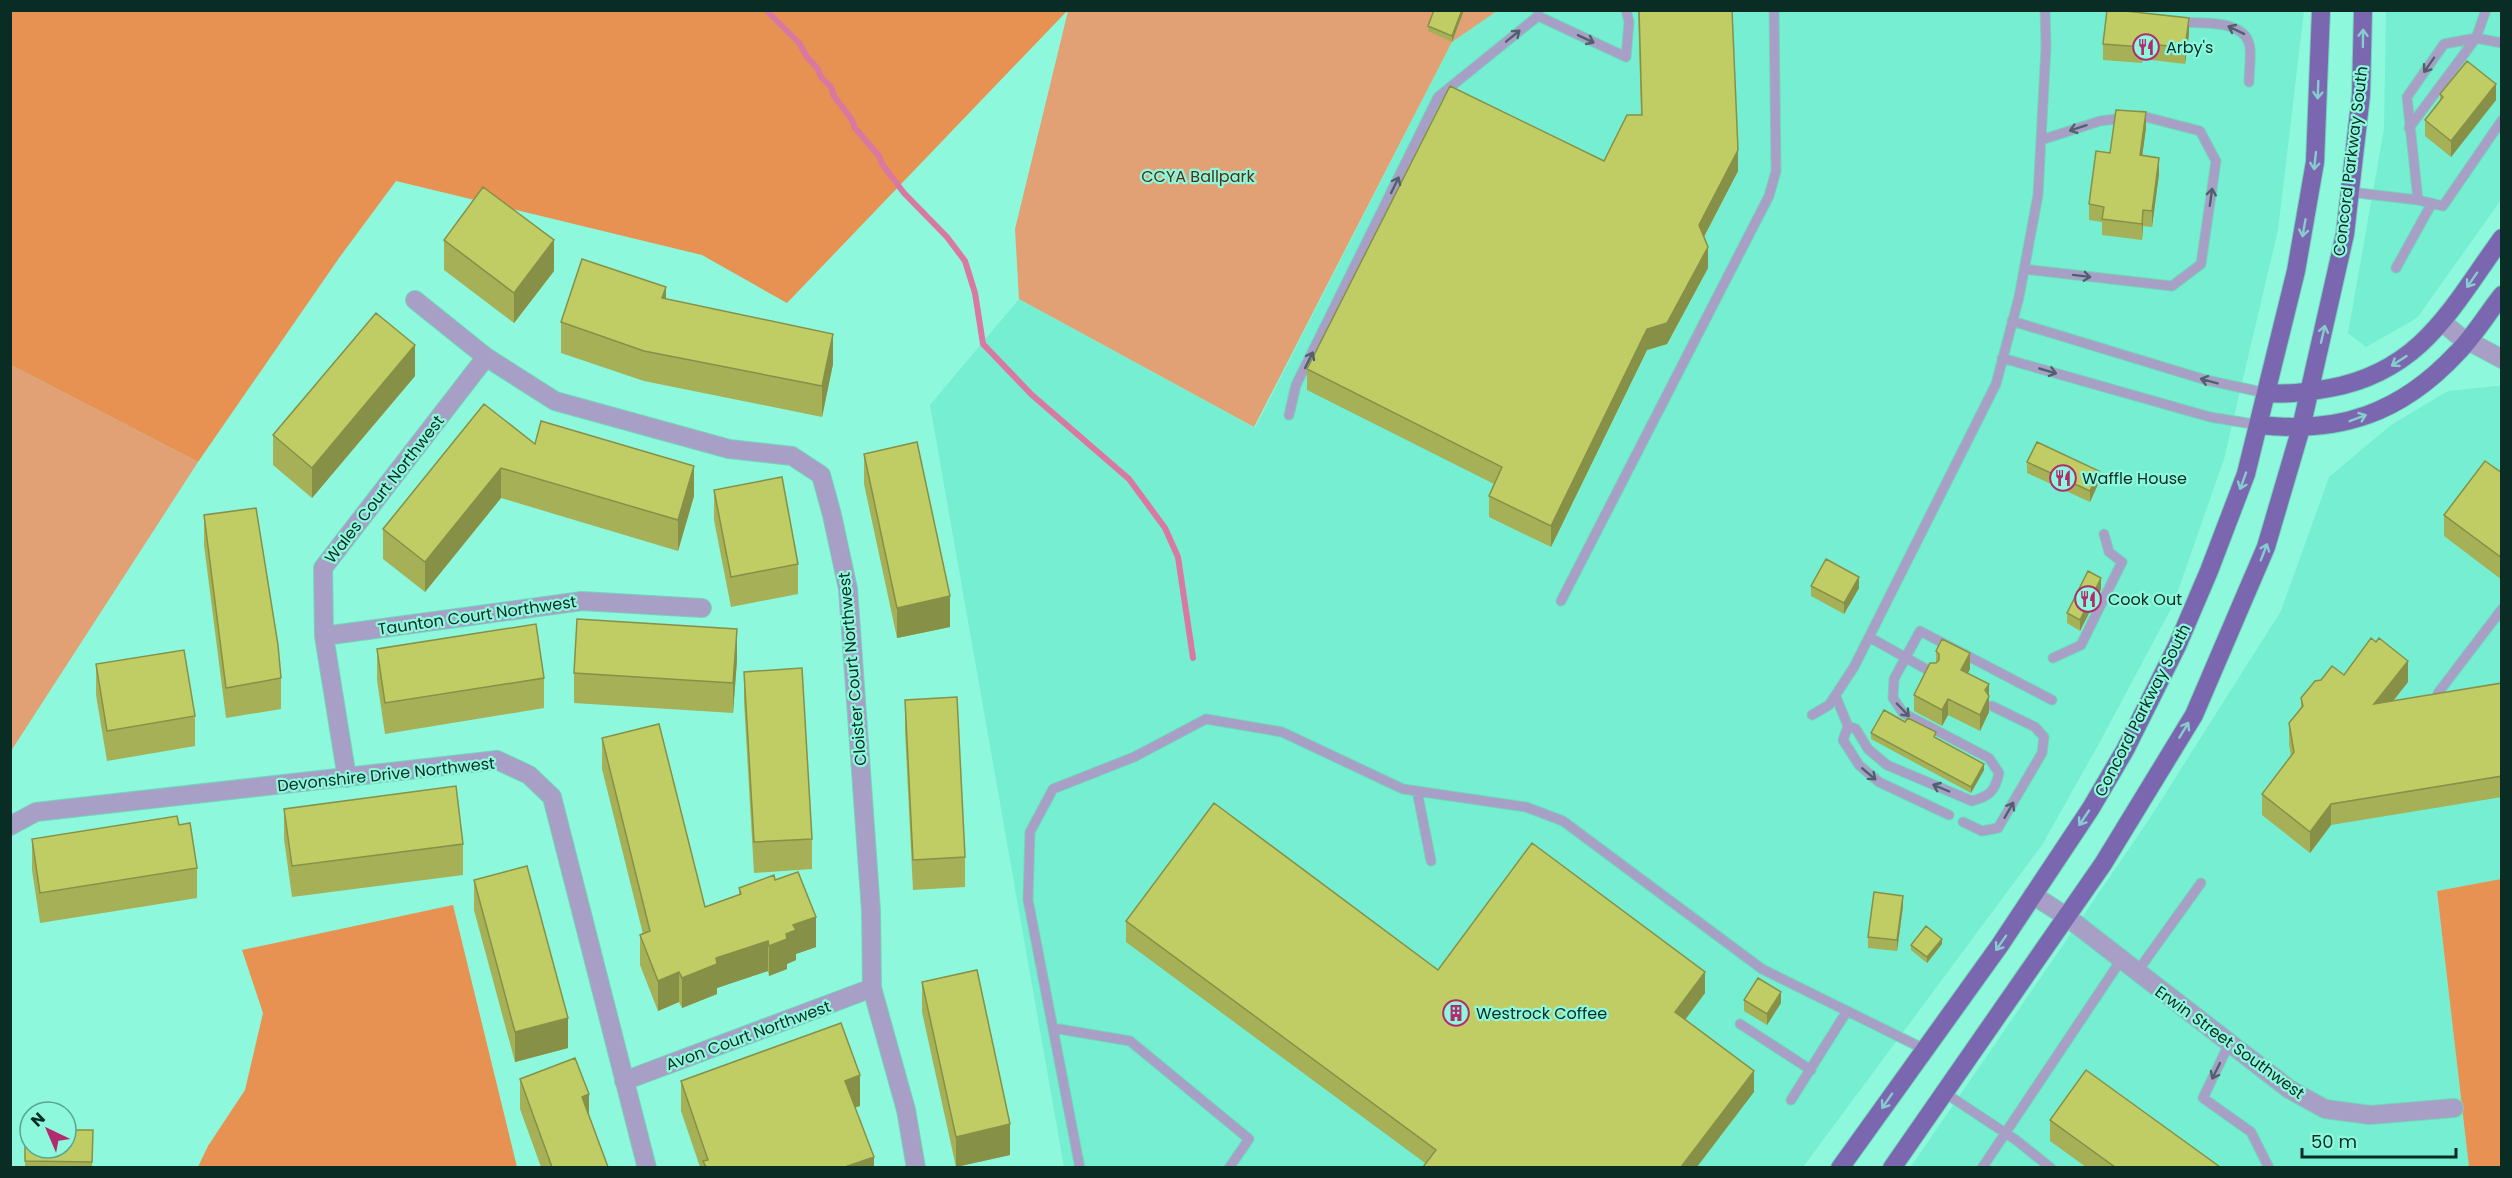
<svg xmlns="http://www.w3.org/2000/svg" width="2512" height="1178" viewBox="0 0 2512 1178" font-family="Poppins,sans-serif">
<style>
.built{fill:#76eed1}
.green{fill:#e1a175}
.forest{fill:#e79153}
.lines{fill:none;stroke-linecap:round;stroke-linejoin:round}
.stream{stroke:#d978a0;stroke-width:6}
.service-casing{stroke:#75d3bb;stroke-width:11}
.minor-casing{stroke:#75d3bb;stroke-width:20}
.primary-casing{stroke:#75d3bb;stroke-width:20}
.service{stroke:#a89fc7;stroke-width:9}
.minor{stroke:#a89fc7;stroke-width:18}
.primary{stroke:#7a67af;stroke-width:18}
.wall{fill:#a5b057}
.shaded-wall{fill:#869047}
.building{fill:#c0cd65;stroke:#869047;stroke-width:1.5}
.oneway{stroke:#51606d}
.oneway2{stroke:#87ccce}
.labels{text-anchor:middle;stroke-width:4.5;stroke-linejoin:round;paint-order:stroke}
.poi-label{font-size:16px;fill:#092c24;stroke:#8df8dc;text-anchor:start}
.street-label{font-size:16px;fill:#092c24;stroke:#8df8dc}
.park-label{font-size:16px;fill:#523016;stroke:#8df8dc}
</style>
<rect width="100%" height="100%" fill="#8df8dc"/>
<!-- built -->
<path class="built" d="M1497,11H2304L2278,230L2224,459L2173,605L2096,749L2042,845L1803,1167H1064L930,405L1019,299L1255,428L1452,42Z
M2386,11H2501V200L2417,318L2366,347L2348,333L2384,129Z
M2497,386L2501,387V879L2437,891L2469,1167L1910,1168L2148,821L2281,611L2329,477L2391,425L2448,391Z"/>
<!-- green -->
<path class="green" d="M1068,11H1497L1452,42L1254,427L1019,299L1015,229Z
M11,365L198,462L11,751Z"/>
<!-- forest -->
<path class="forest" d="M10,11H1067L787,303L702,255L396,181L339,258L198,462L11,365Z
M2501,879V1167H2469L2437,891Z
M453,905L517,1167H198L208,1146L245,1090L263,1013L242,950Z"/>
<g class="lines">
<!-- stream -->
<path class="stream" d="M766,10L800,44L807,57L818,69L821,77L831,87L834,96L852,120L855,128L879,156L882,164L904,193L947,237L965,261L975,293L983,344L1032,395L1129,479L1165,528L1178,557L1193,658"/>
<!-- service casing -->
<g class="service-casing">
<path id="service" d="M2486,10L2476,38L2502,43
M1538,13V16L1626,57L1629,22L1626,10
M2179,22C2201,24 2248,18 2250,49C2251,60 2249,71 2249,82
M2409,128L2476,38
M2350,192L2418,200L2443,206L2502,120
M2418,200L2407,97L2444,44L2476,38
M2396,268L2432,203
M2024,269L2172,286L2201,264L2216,161L2200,131L2142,116L2100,121L2041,140
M2012,321L2206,380L2266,393
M2002,358L2210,417L2259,425
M1289,415L1296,385L1438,97L1538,16
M1561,601L1769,196L1776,171L1774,10
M1869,637L1933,673
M2053,658L2081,645L2122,562L2109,552L2104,534
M2438,693L2502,609
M1836,697L1848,726L1856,729L1868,749L1887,765L1972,801C1990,796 1995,791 1999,773L1989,758L1903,713L1893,698L1894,679L1920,631L2052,700
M1812,715L1829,705L1854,667L1996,384L2019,297L2038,195L2046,47L2045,10
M1848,726L1843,740L1859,765L1879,782L1949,815
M1417,791L1431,861
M1963,822L1982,831L1998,828L2042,753L2044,737L2035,727L1992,706
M2137,972L2201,883
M1740,1024L1811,1070
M1053,1028L1130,1041L1249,1139L1229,1168
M2229,1044L2203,1098L2251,1132L2269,1168
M1945,1093L2016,1140L2051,1168
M1791,1100L1847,1011
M1080,1168L1028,900L1030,832L1053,789L1134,757L1206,719L1282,732L1403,789L1526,807L1563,821L1762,969L1924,1049
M1982,1168L2121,960"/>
</g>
<!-- minor casing -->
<g class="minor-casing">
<path id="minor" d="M415,300L486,357L555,401L729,449L792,456L821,475L832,515L848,589L871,911L872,988L906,1110L916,1168
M2442,322L2459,336L2502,359
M324,636L582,601L702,608
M347,778L324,636L323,568L486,357
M10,826L36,812L497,760L529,775L552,797L647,1168
M2033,895L2067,917L2289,1089L2325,1109L2370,1115L2454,1108
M624,1081L872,988"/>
</g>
<!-- primary casing -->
<g class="primary-casing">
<path id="primary" d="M2266,393C2288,395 2309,392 2330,388C2422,371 2452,307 2502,238
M2259,425C2340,434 2401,413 2457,353C2474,336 2487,314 2502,295
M1840,1168L2000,945L2091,808L2125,750L2177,646L2209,571L2246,474L2296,271L2315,162L2321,10
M1892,1168L2103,864L2194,715L2266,547L2301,428L2345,234L2361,95L2363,10"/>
</g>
<!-- service -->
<use href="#service" class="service"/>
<!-- minor -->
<use href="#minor" class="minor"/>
<!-- primary -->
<use href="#primary" class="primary"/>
</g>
<!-- wall -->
<path class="wall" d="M1434,10H1464L1452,42L1428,31V26Z
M1638,10H1732L1738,171L1704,237L1708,268L1667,344L1647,350L1551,547L1489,517V496L1494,484L1307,390V369L1604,161L1641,115Z
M2189,34L2185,64L2143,59L2142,63L2103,60V44Z
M2440,94L2496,100L2451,157L2425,136V120L2440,101Z
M2146,128L2142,156L2159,174L2152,227L2143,226L2142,240L2102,235V222L2089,220V204L2110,153Z
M444,240L554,271L514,323L444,270Z
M666,299L833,364L822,417L644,381L561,353V322Z
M415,376L312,498L273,465V435Z
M535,444L694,496L678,551L501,498L425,592L383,559V529Z
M864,454L950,627L897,638L864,484Z
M2027,462L2099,482L2090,502L2027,473Z
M2502,473V580L2444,536V515Z
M714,490L798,564V594L731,607L714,520Z
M204,515L281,678V709L226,718L204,545Z
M1811,586L1859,588L1844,614L1811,596Z
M2101,589L2080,631L2067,623V613Z
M377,649L544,678V708L385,734L377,680Z
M1936,651L1970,669L1968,673L1989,684V712L1980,731L1948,715L1942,726L1914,711V695L1936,663Z
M737,660L733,713L574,703V673Z
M96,664L195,716V746L107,761L96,695Z
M744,672L812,839V869L754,873L744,702Z
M2344,675L2408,682L2393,701L2502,683V797L2331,825L2310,853L2262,815V794L2291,756L2289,744V723L2301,708V698L2321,680Z
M905,700L965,857V887L913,890L905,731Z
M1871,733L1936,738L1984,770L1971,793L1871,739Z
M602,738L705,907L739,895V888L775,880L816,947L796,954V960L787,964V969L769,976L768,971L717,988V994L682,1008L679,1002L658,1011L640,965V935L643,934L602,769Z
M284,809L463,844V875L292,897L284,839Z
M179,825L197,868V898L40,923L32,870V839Z
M474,880L568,1048L515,1062L474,910Z
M1903,906L1897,951L1868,948V937Z
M1126,921L1438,970L1705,993L1685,1020L1754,1092L1425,1163L1126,942Z
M1942,944L1927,963L1911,950V945Z
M922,982L1010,1155L956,1167L922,1012Z
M1744,1000L1781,1003L1767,1025L1744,1011Z
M520,1079L589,1114L608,1167H541L520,1109Z
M681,1081L860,1106L855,1107L874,1167H700L681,1111Z
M2050,1120L2220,1167H2086L2050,1141Z
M93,1130L92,1167H25V1133L30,1148Z"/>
<!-- shaded-wall -->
<path class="shaded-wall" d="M1462,10H1464L1452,42V36Z
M2189,18V34L2185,64V48Z
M2496,84V100L2451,157V141Z
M2146,112V128L2140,172V155Z
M1738,150V171L1699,246V225Z
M2159,158V174L2152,227V211Z
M2143,210V226L2142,240V224Z
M554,240V271L514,323V293Z
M1708,247V268L1667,344L1647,350L1551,547V526L1647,329Z
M666,287V318L662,298Z
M833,334V364L822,417V386Z
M415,345V376L312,498V468Z
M694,466V496L678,551V520Z
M501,468V498L425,592V562Z
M2099,471V482L2090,502V491Z
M1859,577V588L1844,614V603Z
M2101,578V589L2080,631V620Z
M950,596V627L897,638V608Z
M737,629V660L733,713V683Z
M1970,653V669L1961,686V670Z
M2408,661V682L2374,725V704Z
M1989,684V712L1980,731V715L1985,690Z
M1948,699V715L1942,726V710Z
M1984,764V770L1971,793V787Z
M2331,804V825L2310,853V832Z
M1903,896V906L1897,951V940Z
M816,917V947L796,954V960L787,964V969L769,976V946L786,934L793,925Z
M1942,939V944L1927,963V957Z
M768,941V971L717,988V994L682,1008V978L716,958Z
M679,972V1002L658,1011V981Z
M1705,972V993L1675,1033V1012Z
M1781,992V1003L1767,1025V1014Z
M568,1018V1048L515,1062V1032Z
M1754,1071V1092L1697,1167H1681Z
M860,1075V1106L845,1111V1081Z
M589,1094V1125L582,1097Z
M1010,1124V1155L956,1167V1137Z
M874,1157V1167H845Z"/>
<!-- building -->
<path class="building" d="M1434,10H1462L1452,36L1428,26Z
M1639,10H1732L1738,150L1699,225L1708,247L1667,323L1647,329L1551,526L1489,496L1502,467L1307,369L1450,86L1604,161L1627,115H1642Z
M2107,10H2116L2189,18L2185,48L2143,43L2142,47L2103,44Z
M2467,61L2496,84L2451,141L2425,120L2443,97L2440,94Z
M2116,110L2146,112L2140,155L2159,158L2152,211L2143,210L2142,224L2102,219L2104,207L2089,204L2096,151L2110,153Z
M483,187L554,240L514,293L444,240Z
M582,259L666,287L662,298L833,334L822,386L644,351L561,322Z
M376,313L415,345L312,468L273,435Z
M484,404L535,444L541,421L694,466L678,520L501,468L425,562L383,529Z
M917,442L950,596L897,608L864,454Z
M2037,442L2099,471L2090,491L2027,462Z
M2485,461L2502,473V558L2444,515Z
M782,477L798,564L731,577L714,490Z
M256,508L278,645L281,678L226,688L204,515Z
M1826,559L1859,577L1844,603L1811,586Z
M2088,571L2101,578L2080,620L2067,613Z
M577,619L737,629L733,683L574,673Z
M536,624L544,678L385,703L377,649Z
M2371,638L2376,642L2379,638L2408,661L2374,704L2502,683V776L2331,804L2310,832L2262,794L2294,752L2289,723L2303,706L2301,698L2315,681L2321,680L2332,666L2344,675Z
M1942,639L1970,653L1961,670L1989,684L1985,690L1989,696L1980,715L1948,699L1942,710L1914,695L1930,663H1936L1939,660V654L1936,651Z
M184,650L195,716L107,731L96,664Z
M802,668L812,839L754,842L744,672Z
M957,697L965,857L913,860L905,700Z
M1884,710L1905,722L1908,718L1936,732L1934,737L1984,764L1971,787L1871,733Z
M659,724L705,907L741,894L739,888L774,875L775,880L798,872L816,917L793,925L796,930L786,934L787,939L769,946L768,941L716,958L717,964L682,978L679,972L658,981L640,935L650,931L602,738Z
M456,786L463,844L292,866L284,809Z
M1214,803L1438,970L1532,843L1705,972L1675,1012L1754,1071L1681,1167H1423L1436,1150L1126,921Z
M177,816L179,825L190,823L197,868L40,893L32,839Z
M527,866L568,1018L515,1032L474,880Z
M1874,892L1903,896L1897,940L1868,937Z
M1926,926L1942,939L1927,957L1911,945Z
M977,970L1010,1124L956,1137L922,982Z
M1758,978L1781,992L1767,1014L1744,1000Z
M841,1023L860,1075L845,1081L874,1157L845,1167H706L703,1161L708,1160L681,1081Z
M575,1058L589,1094L582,1097L608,1167H552L520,1079Z
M2086,1070L2220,1167H2115L2050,1120Z
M66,1130H93L92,1162L25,1161V1133H30V1148H66Z"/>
<!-- one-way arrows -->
<defs><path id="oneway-shaft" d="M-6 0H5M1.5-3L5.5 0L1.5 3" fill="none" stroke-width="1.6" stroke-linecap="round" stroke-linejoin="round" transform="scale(1.5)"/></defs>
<g class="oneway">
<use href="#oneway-shaft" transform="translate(2236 30) rotate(-154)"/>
<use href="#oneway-shaft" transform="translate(1513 36) rotate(-39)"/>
<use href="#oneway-shaft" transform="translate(1586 39) rotate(25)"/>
<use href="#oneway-shaft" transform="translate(2429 65) rotate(125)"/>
<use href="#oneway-shaft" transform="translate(2078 128) rotate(162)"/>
<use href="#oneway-shaft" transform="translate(1395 185) rotate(-64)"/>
<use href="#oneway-shaft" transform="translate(2211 197) rotate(-82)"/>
<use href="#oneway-shaft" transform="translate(2082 276) rotate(7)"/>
<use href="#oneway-shaft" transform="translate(1309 360) rotate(-64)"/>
<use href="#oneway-shaft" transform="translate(2048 371) rotate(16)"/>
<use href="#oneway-shaft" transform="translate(2209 381) rotate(-165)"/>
<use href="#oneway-shaft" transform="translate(1903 710) rotate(46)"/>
<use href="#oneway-shaft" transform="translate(1869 774) rotate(40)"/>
<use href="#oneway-shaft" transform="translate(1941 788) rotate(-157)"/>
<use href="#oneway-shaft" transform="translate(2009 810) rotate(-60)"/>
<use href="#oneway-shaft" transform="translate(2216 1071) rotate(116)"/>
</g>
<g class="oneway2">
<use href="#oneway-shaft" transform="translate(2363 38) rotate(-89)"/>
<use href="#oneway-shaft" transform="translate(2318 90) rotate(92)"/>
<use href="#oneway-shaft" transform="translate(2315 161) rotate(96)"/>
<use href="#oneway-shaft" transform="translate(2304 228) rotate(100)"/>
<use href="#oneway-shaft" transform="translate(2472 280) rotate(125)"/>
<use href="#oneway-shaft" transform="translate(2323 334) rotate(-77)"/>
<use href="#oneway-shaft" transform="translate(2399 361) rotate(147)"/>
<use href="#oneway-shaft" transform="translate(2358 418) rotate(-21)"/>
<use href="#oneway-shaft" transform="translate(2243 481) rotate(110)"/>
<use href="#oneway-shaft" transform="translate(2264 552) rotate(-69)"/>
<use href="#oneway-shaft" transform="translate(2184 730) rotate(-59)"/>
<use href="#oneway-shaft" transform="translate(2084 818) rotate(124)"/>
<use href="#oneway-shaft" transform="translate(2001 943) rotate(125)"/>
<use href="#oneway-shaft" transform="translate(1887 1101) rotate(125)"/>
</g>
<!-- icons -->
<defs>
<g id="restaurant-ring" transform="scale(1.35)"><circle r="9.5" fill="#8df8dc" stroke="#b22b6f" stroke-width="1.5"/><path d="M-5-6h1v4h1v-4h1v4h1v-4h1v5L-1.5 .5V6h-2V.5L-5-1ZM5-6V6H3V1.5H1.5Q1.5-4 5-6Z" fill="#b22b6f"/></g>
<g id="building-ring" transform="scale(1.35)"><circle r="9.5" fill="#8df8dc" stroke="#b22b6f" stroke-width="1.5"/><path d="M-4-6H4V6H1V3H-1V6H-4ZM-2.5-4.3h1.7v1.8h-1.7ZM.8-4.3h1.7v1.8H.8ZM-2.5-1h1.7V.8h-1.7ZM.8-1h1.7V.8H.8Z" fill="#b22b6f"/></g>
</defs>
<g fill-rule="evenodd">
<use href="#restaurant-ring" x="2146" y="47"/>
<use href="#restaurant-ring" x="2063" y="478"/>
<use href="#restaurant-ring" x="2088" y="599"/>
<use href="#building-ring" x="1456" y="1013"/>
</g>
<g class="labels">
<!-- poi labels -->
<g class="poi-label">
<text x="2166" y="53">Arby's</text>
<text x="2082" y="484">Waffle House</text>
<text x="2108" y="605">Cook Out</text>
<text x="1476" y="1019">Westrock Coffee</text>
</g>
<!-- street labels -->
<g class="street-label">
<text transform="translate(2350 161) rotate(-83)" y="6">Concord Parkway South</text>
<text transform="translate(384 489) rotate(-52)" y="6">Wales Court Northwest</text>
<text transform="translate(477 615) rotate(-8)" y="6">Taunton Court Northwest</text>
<text transform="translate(852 669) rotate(-95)" y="6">Cloister Court Northwest</text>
<text transform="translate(2142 710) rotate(-63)" y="6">Concord Parkway South</text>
<text transform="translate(386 774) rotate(-6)" y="6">Devonshire Drive Northwest</text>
<text transform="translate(748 1035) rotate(-20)" y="6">Avon Court Northwest</text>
<text transform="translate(2230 1042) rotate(36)" y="6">Erwin Street Southwest</text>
</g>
<!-- park labels -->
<g class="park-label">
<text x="1198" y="182">CCYA Ballpark</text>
</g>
</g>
<!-- border -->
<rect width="2512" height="1178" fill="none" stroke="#092c24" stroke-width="24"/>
<!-- north arrow -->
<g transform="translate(48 1130) rotate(316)"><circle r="28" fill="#8df8dc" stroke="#58a692" stroke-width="1.5"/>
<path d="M0-4.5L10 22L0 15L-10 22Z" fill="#b22b6f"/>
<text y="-9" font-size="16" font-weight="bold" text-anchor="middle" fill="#092c24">N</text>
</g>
<!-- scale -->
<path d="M2302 1148v9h154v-9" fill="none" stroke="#092c24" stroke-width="3"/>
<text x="2311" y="1148" font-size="18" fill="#092c24" stroke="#8df8dc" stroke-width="4.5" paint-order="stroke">50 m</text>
</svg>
